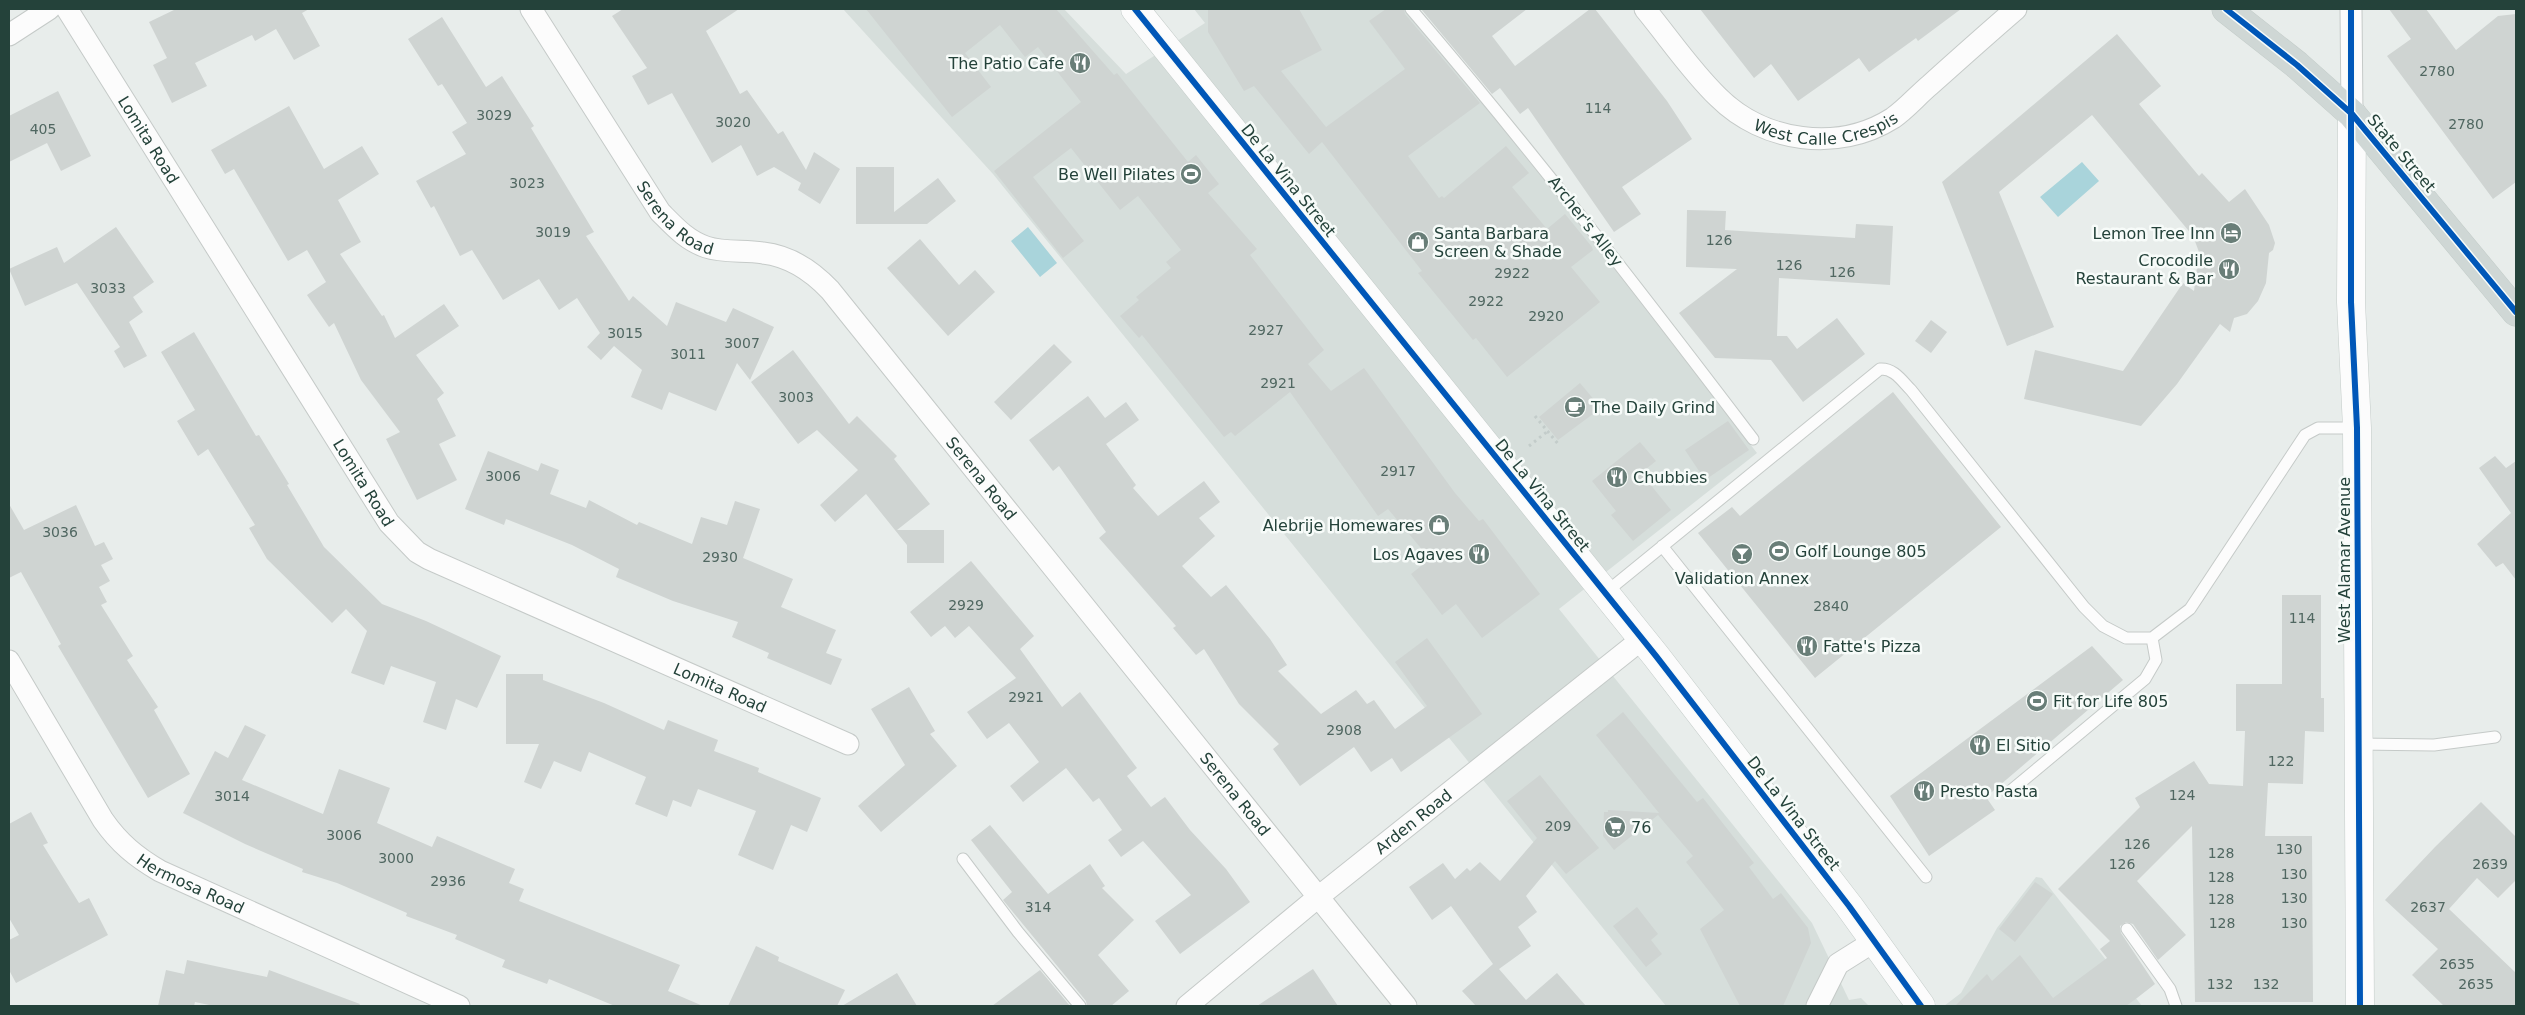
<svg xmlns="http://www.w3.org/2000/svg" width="2525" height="1015" viewBox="0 0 2525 1015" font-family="'DejaVu Sans',sans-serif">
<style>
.built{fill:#d6dedb}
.water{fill:#a9d4db}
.building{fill:#cfd4d2}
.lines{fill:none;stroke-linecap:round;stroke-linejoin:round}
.lane-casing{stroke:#c5cac8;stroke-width:13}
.street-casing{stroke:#c5cac8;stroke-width:23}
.secondary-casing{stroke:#c3cbc8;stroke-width:29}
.primary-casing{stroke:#c3ccc9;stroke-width:29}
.path{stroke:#c3ccca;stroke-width:3;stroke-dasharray:2.5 4;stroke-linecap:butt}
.lane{stroke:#fcfcfc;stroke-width:11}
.street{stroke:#fcfcfc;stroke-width:21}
.secondary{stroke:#fcfcfc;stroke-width:28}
.primary{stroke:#cfd7d5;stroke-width:28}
.cycleway-casing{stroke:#f7fbf9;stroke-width:9}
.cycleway{stroke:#0057b8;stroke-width:6}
.labels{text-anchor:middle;stroke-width:5;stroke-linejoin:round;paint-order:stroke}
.number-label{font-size:14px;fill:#506761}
.poi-label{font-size:16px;fill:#24423a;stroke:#f7fbf9;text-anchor:start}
.street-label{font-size:16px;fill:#24423a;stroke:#f7fbf9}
</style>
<rect width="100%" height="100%" fill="#e8edeb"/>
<!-- built -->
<path class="built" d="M843,9H1064L1126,74L1205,23L1194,9H1413L1757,453L1559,609L1812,923L1849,1000L1861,998L1869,1006H1666L993,174Z
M2036,877L2042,878L2142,1006H1944L1961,993L1997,928Z"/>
<!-- water -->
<path class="water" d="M2082,162L2099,181L2058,217L2040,197Z
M1028,227L1057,263L1040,277L1011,241Z"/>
<!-- building -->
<path class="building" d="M176,9H309L302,13L320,46L294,60L276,29L255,41L252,35L195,63L207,86L172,103L153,65L167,58L149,22Z
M623,9H739L706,31L740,94L747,90L778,134L783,131L806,170L814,152L840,169L820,204L798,190L801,183L774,167L757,176L741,145L712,163L672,93L648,105L632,76L647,68L612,16Z
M866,9H1056L1114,75L1117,73L1188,162L1196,155L1219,184L1208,193L1257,249L1250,255L1324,350L1308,364L1331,391L1364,368L1455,493L1479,521L1483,519L1540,594L1482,638L1456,604L1442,615L1411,574L1430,559L1388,509L1378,516L1290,392L1235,436L1231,432L1224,437L1142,335L1139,338L1120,316L1139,300L1136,297L1171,268L1166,262L1181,250L1138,196L1120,210L1071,148L1033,177L1084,241L1063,258L994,171L1081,102L1038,47L1025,57L1000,25L965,53L991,87L952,117Z
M1208,9H1299L1322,50L1281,71L1326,127L1405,69L1369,21L1386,9H1404L1405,14L1480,103L1408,156L1439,198L1442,196L1444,198L1506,146L1529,173L1512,187L1547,229L1565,214L1592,247L1593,250L1571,267L1600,302L1507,377L1476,338L1473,340L1418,273L1422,271L1322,142L1309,154L1254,86L1244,91L1208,32Z
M1421,9H1527L1492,36L1515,66L1590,9H1595L1667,101L1692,139L1622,187L1641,214L1614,232L1528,108L1520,114L1500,88L1492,94Z
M1700,9H1961L1918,41L1916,38L1869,72L1859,58L1798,101L1771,64L1754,78Z
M2389,9H2426L2456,50L2498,16L2516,14V182L2493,199L2387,56L2411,39Z
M442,17L486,87L502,76L534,126L531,128L594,232L586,236L629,301L633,296L667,326L676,302L726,322L733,308L774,327L750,380L737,363L716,411L669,392L662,410L631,397L642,370L614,346L601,360L587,347L600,333L577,298L559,310L539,279L503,300L472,250L460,256L434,206L431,208L416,181L466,154L452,132L467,123L442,84L438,86L408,39Z
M2117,34L2161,86L2139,104L2199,176L2202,173L2229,202L2245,189L2269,225L2275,243L2273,250L2269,253L2266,283L2258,301L2247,314L2234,318L2230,332L2220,324L2177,384L2141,426L2024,399L2035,350L2123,371L2183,283L2194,291L2199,252L2193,236L2092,115L1999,192L2054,327L2007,346L1942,182Z
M58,91L91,156L61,171L47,143L9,162V116Z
M289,106L324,169L362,146L379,174L338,200L361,242L340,254L382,316L384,315L395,338L444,304L459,326L416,355L444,393L437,399L456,436L439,444L457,480L417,500L386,439L400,432L361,380L334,323L329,327L307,295L326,282L307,250L288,261L234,169L225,174L211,150Z
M856,167H894V212L938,178L956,201L927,224H856Z
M1687,210L1726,211L1725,230L1855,238L1856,224L1893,226L1890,285L1779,278L1777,336H1787L1797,349L1837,318L1865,354L1803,402L1771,360L1715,358L1679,313L1737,269L1686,267Z
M116,227L154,282L133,297L143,312L129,322L147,356L124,368L114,351L120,347L77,283L25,306L9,269L57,247L64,263Z
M920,239L959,285L975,270L995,292L948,336L887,268Z
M1931,320L1947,332L1931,353L1915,341Z
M194,332L256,436L259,435L289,484L287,485L324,547L382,604L426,621L501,656L477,708L456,699L446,730L423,722L436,682L391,666L384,685L351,673L367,631L346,609L332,623L267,559L249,528L255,525L208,449L198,456L177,421L195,410L161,352Z
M1054,344L1072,362L1011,420L994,402Z
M793,350L849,424L857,416L897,456L894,459L930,504L897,530H944V563H907V545L866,494L835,522L820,505L858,470L817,430L798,444L751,382Z
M1580,383L1601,408L1558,440L1539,417Z
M1893,392L2001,527L1815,678L1698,533L1732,507L1740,516Z
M1088,396L1105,418L1126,402L1139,420L1106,444L1136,485L1133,488L1158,516L1204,481L1220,502L1199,518L1215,536L1182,566L1211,597L1226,585L1270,639L1287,665L1278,671L1321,714L1356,690L1367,704L1374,700L1395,729L1427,706L1395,662L1427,638L1482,714L1401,772L1392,758L1371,772L1354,747L1300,786L1273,749L1279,744L1239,704L1204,649L1196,655L1173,628L1176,626L1099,538L1106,532L1059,466L1053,471L1029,440Z
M1728,421L1749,450L1705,480L1685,450Z
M1640,442L1656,461L1641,473L1671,510L1633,541L1611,515L1616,511L1592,481Z
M488,451L538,471L541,463L559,470L550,494L586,508L589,500L637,525L639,522L692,544L701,517L727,525L735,501L760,509L743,558L793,579L781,607L836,630L826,653L842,659L831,685L767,658L769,653L732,637L738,622L673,601L616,577L619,569L572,545L506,519L504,525L465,509Z
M2495,456L2506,468L2516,461V580L2503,563L2496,567L2477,544L2511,513L2479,468Z
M9,504L24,530L76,505L95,546L104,542L113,559L101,565L110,581L99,587L107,602L101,605L133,656L127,660L158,707L154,710L190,774L148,798L58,646L61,644L21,572L9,578Z
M971,561L1034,636L1020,649L1062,707L1080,692L1137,768L1127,776L1151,807L1165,797L1190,830L1226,869L1250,902L1180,954L1155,921L1191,895L1143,841L1121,857L1108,840L1122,830L1099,798L1093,802L1066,768L1023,802L1010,786L1039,762L1009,723L987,739L967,712L1016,678L969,626L955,638L945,626L931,637L910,612Z
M2282,595H2321V698H2324V732L2305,731L2303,784L2268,783L2265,836H2312L2313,1002H2195L2192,826L2137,881L2186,935L2158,960L2133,924L2126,922L2120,926L2121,933L2155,984L2137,998L2126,1006H1955L1987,974L1992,981L2020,955L2053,998L2107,958L2100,949L2110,941L2058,889L2140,807L2135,798L2194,761L2209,784L2243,786L2245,731H2236V684H2282Z
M2092,646L2123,680L1986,797L1995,810L1929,856L1890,796Z
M506,674H543V680L604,703L664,730L668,720L718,740L714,751L759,768L758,772L821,798L807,832L791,825L773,870L738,855L756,811L698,789L691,807L673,800L667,817L635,804L646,777L589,752L581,772L554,761L541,789L524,782L539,744H506Z
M909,687L935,731L930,734L957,766L881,832L858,806L905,765L871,709Z
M1623,712L1697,802L1703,798L1754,863L1749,867L1773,899L1781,893L1808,928L1811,943L1783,1006H1740L1700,929L1724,910L1686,862L1693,856L1658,815L1614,850L1603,836L1604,812H1608V810L1659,813L1596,735Z
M245,725L266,735L242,780L323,814L339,769L390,788L377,823L432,847L437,836L515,869L509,883L524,889L519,901L680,965L668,991L703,1006H615L549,979L547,984L502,967L505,960L455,939L457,935L406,916L407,913L337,883L302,872L303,869L245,844L183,813L215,751L228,758Z
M1540,775L1599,848L1566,874L1555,861L1526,896L1537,912L1518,927L1531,946L1499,969L1526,1000L1557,973L1586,1006H1476L1462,991L1493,964L1451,906L1432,920L1409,887L1443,863L1455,879L1467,868L1470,871L1480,862L1500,881L1537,838L1507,801Z
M2481,802L2516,837V880L2498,898L2477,878L2449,909L2516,973V1006H2444L2412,975L2438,949L2385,900L2435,847Z
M31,812L48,843L43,845L79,903L89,898L108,935L16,983L9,970V940L19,935L9,918V824Z
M990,825L1048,894L1090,864L1105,886L1102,888L1134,920L1098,955L1129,991L1111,1006H1087L1086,1001L1003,900L1012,892L971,840Z
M2035,882L2053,894L2015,942L1999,929Z
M1637,907L1658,934L1651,940L1662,954L1646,967L1613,926Z
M756,946L779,957L778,961L845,990L837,1006H728Z
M187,960L267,977L269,970L360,1004L359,1006H214L195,1002L194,1006H158L166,970L184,974Z
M1313,969L1338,1006H1257Z
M1040,970L1070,1006H992Z
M897,973L917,1006H842Z"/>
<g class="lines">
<!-- lane casing -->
<g class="lane-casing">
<path id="lane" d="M1411,9C1531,149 1642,293 1753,439
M1662,546L1926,877
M1605,593L1880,369C1894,368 1902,381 1911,390L2084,607L2103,626L2126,638H2152L2190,609L2305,435L2318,428H2357
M2359,744L2434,745L2495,737
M2008,793L2145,679L2156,660L2152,638
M963,859L1018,932L1080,1006
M2127,929L2170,989L2176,1006"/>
</g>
<!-- street casing -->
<g class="street-casing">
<g id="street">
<path id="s1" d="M67,9L389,523L417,552L429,559L848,744"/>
<path id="s2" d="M531,9L660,212C674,226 686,240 706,247C724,253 744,250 763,253C789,256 812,271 830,290L1406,1006"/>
<path id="s3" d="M1645,9C1669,38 1691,71 1718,97C1763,142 1838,153 1893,118C1906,109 1918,95 1930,85C1959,59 1987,34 2016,9"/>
<path d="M2351,9L2352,114"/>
<path d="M9,35L49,9"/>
<path id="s4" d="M9,661L103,820C119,843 136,857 160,871L459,1006"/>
<path id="s5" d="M1187,1006L1317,898L1642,639"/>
<path d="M1817,1006L1838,964L1873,942"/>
</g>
</g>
<!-- secondary casing -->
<g class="secondary-casing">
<path id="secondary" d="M1135,9L1656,656L1849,906L1921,1006
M2352,114L2351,302L2357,428L2360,1006"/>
</g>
<!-- primary casing -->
<g class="primary-casing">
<path id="primary" d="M2226,9L2297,65L2352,114L2516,312"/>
</g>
<!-- path -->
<path class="path" d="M1535,416L1559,445
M1529,446L1548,431"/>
<!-- lane -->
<use href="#lane" class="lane"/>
<!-- street -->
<use href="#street" class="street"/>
<!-- secondary -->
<use href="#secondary" class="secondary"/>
<!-- primary -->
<use href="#primary" class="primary"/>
<!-- cycleway casing -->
<g class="cycleway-casing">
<path id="cycleway" d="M1135,9L1656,656L1849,906L1921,1006
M2226,9L2297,65L2352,114L2516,312
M2351,9V302L2357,428L2360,1006"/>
</g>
<!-- cycleway -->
<use href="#cycleway" class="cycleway"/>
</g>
<!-- icons -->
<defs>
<g id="restaurant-disc" transform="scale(1.125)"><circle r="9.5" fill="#697e78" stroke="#f7fbf9"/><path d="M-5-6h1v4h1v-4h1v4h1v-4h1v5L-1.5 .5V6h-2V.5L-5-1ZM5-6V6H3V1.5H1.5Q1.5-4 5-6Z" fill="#fff"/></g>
<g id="stadium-disc" transform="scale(1.125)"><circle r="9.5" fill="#697e78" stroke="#f7fbf9"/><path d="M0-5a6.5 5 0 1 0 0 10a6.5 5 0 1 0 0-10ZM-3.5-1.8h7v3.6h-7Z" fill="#fff"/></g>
<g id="hotel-disc" transform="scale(1.125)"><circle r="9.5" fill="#697e78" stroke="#f7fbf9"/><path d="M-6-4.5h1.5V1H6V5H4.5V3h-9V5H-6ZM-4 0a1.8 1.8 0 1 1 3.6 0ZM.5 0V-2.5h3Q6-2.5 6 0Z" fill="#fff"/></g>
<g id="shop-disc" transform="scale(1.125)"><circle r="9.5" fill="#697e78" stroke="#f7fbf9"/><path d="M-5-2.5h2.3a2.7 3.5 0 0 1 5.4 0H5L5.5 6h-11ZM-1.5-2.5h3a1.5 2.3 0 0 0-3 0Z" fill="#fff"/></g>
<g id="cafe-disc" transform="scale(1.125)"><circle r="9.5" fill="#697e78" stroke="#f7fbf9"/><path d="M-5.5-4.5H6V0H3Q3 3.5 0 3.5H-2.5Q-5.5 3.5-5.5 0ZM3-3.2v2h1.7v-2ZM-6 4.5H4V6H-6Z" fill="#fff"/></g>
<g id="bar-disc" transform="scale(1.125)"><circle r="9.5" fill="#697e78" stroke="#f7fbf9"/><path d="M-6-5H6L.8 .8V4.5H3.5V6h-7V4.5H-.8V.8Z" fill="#fff"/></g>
<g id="supermarket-disc" transform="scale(1.125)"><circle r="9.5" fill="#697e78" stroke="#f7fbf9"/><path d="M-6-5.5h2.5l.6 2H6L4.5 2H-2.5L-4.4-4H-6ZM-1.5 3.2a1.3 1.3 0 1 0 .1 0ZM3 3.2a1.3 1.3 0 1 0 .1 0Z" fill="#fff"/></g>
</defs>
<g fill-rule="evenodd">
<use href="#restaurant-disc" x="1080" y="63"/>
<use href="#stadium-disc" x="1191" y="174"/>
<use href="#hotel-disc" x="2231" y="233"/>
<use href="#shop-disc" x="1418" y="242"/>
<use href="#restaurant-disc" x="2229" y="269"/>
<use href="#cafe-disc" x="1575" y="407"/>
<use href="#restaurant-disc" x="1617" y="477"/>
<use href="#shop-disc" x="1439" y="525"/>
<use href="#stadium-disc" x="1779" y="551"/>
<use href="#restaurant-disc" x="1479" y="554"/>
<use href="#bar-disc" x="1742" y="554"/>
<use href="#restaurant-disc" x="1807" y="646"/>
<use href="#stadium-disc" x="2037" y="701"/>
<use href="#restaurant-disc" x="1980" y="745"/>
<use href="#restaurant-disc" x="1924" y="791"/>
<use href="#supermarket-disc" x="1615" y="827"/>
</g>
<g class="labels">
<!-- number labels -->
<g class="number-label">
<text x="2437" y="76">2780</text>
<text x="1598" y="113">114</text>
<text x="494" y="120">3029</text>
<text x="733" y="127">3020</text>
<text x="2466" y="129">2780</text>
<text x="43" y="134">405</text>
<text x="527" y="188">3023</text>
<text x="553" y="237">3019</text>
<text x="1719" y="245">126</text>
<text x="1789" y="270">126</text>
<text x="1842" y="277">126</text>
<text x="1512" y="278">2922</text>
<text x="108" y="293">3033</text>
<text x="1486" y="306">2922</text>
<text x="1546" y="321">2920</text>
<text x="1266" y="335">2927</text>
<text x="625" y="338">3015</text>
<text x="742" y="348">3007</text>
<text x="688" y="359">3011</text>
<text x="1278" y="388">2921</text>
<text x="796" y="402">3003</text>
<text x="1398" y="476">2917</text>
<text x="503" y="481">3006</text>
<text x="60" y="537">3036</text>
<text x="720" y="562">2930</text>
<text x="966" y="610">2929</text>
<text x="1831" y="611">2840</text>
<text x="2302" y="623">114</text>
<text x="1026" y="702">2921</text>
<text x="1344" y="735">2908</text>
<text x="2281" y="766">122</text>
<text x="2182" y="800">124</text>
<text x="232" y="801">3014</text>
<text x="1558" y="831">209</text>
<text x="344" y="840">3006</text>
<text x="2137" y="849">126</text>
<text x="2289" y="854">130</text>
<text x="2221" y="858">128</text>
<text x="396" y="863">3000</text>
<text x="2122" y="869">126</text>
<text x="2490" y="869">2639</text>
<text x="2294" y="879">130</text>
<text x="2221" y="882">128</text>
<text x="448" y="886">2936</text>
<text x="2294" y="903">130</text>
<text x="2221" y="904">128</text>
<text x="1038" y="912">314</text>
<text x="2428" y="912">2637</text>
<text x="2222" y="928">128</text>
<text x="2294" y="928">130</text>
<text x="2457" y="969">2635</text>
<text x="2220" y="989">132</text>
<text x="2266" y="989">132</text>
<text x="2476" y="989">2635</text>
</g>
<!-- poi labels -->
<g class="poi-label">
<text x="1064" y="69" text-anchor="end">The Patio Cafe</text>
<text x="1175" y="180" text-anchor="end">Be Well Pilates</text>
<text x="1434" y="239">Santa Barbara<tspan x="1434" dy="18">Screen &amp; Shade</tspan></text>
<text x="2215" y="239" text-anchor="end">Lemon Tree Inn</text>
<text x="2213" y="266" text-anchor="end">Crocodile<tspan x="2213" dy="18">Restaurant &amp; Bar</tspan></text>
<text x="1591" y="413">The Daily Grind</text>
<text x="1633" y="483">Chubbies</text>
<text x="1423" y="531" text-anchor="end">Alebrije Homewares</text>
<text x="1795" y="557">Golf Lounge 805</text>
<text x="1463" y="560" text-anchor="end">Los Agaves</text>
<text x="1742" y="584" text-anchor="middle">Validation Annex</text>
<text x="1823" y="652">Fatte's Pizza</text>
<text x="2053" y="707">Fit for Life 805</text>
<text x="1996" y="751">El Sitio</text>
<text x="1940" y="797">Presto Pasta</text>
<text x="1631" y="833">76</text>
</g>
<!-- street labels -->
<g class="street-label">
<text dy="6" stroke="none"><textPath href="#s3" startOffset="234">West Calle Crespis</textPath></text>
<text dy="6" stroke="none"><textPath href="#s1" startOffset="154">Lomita Road</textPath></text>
<text transform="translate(2402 153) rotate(50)" y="6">State Street</text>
<text transform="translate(1289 180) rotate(51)" y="6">De La Vina Street</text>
<text dy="6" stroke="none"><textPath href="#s2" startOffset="256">Serena Road</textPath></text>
<text transform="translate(1586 221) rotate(52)" y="6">Archer's Alley</text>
<text dy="6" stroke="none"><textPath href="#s2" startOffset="676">Serena Road</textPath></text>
<text dy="6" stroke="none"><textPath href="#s1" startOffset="559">Lomita Road</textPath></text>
<text transform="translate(1543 495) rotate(51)" y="6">De La Vina Street</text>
<text transform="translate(2344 560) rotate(-90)" y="6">West Alamar Avenue</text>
<text dy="6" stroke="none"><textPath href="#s1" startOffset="979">Lomita Road</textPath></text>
<text dy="6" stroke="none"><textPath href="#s2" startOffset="1081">Serena Road</textPath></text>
<text transform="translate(1794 813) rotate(52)" y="6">De La Vina Street</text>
<text dy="6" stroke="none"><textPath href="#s5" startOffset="292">Arden Road</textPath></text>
<text dy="6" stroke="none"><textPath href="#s4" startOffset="295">Hermosa Road</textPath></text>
</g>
</g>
<!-- border -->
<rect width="2525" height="1015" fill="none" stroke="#24423a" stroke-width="20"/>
</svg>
